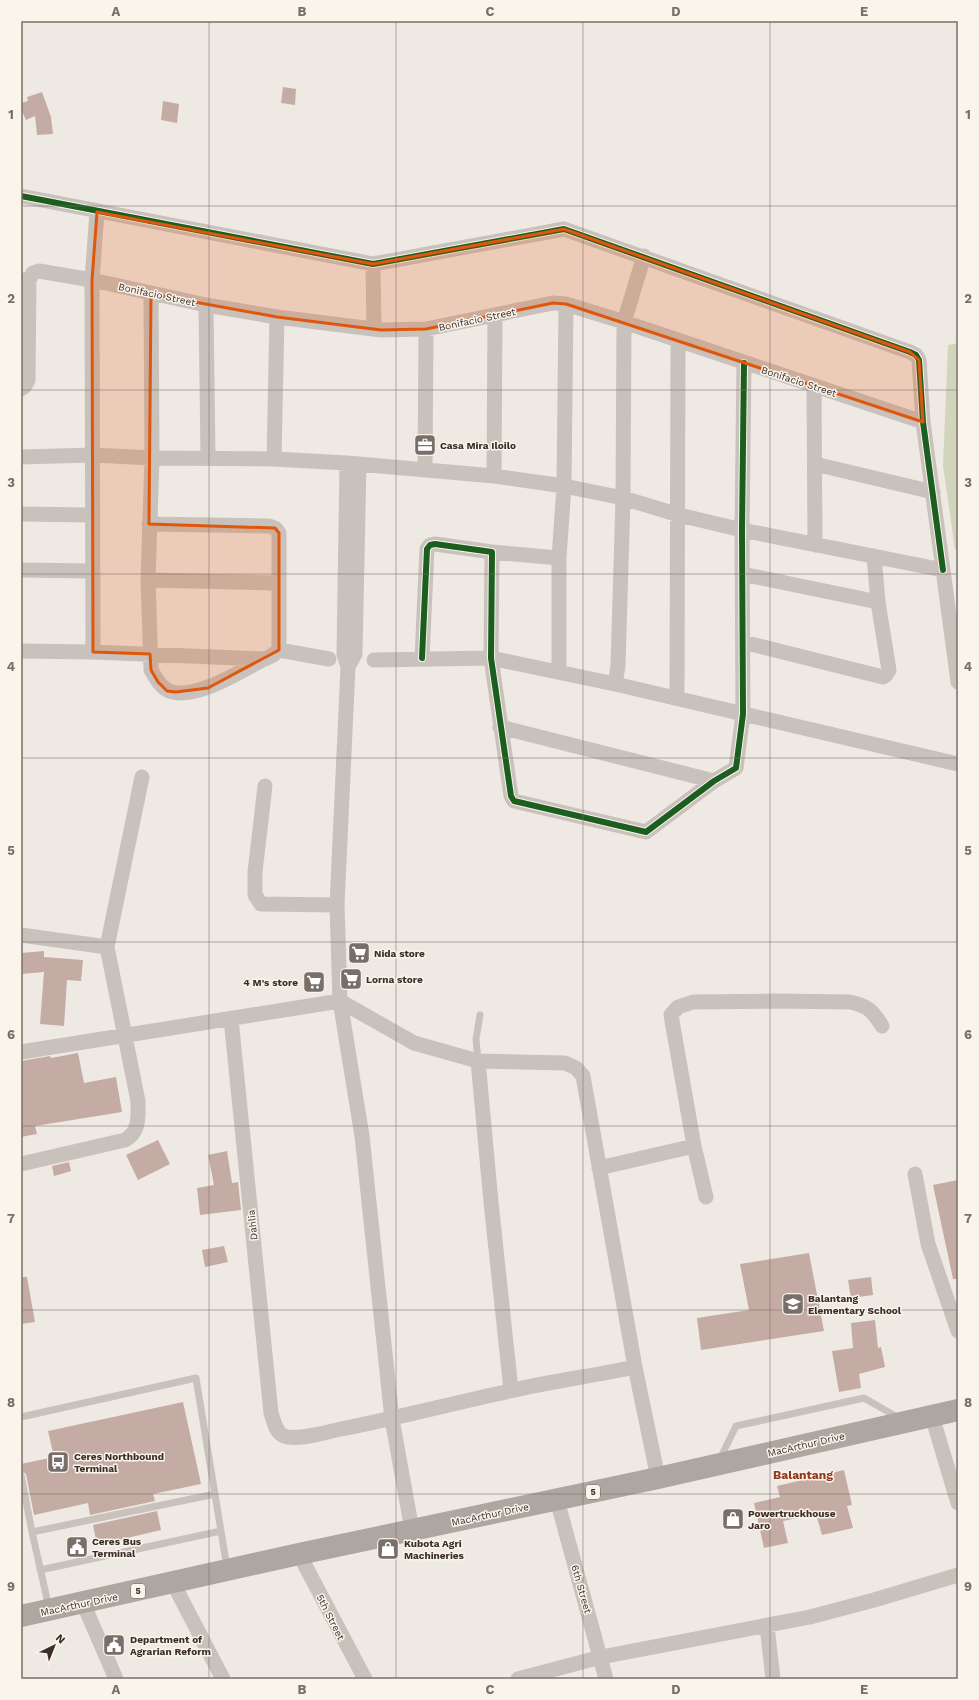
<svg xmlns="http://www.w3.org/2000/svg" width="979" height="1700" viewBox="0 0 979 1700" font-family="'Work Sans',sans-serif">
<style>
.green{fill:#d1d5bc}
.building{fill:#c4aca4}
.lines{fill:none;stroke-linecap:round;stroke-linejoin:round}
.service{stroke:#c9c2bc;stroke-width:7}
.minor{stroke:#c9c2bc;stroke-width:15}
.primary{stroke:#aea6a1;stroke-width:22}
.cycleway-casing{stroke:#fbf4eb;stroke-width:8}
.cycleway{stroke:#1b5e20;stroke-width:6}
.marked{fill:#df570d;fill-opacity:0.2;stroke:#df570d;stroke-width:3;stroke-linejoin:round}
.grid{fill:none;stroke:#796f6a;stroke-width:1;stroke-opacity:0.55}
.labels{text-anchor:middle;stroke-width:3;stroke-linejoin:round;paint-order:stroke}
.shield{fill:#fbf4eb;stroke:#746963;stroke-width:1}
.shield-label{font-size:9px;font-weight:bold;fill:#3a2e29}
.street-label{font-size:10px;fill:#3a2e29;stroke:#fbf4eb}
.poi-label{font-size:10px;font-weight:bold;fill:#3a2e29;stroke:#fbf4eb;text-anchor:start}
.quarter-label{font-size:12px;font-weight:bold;fill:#8f361d;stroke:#fbf4eb}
.neatline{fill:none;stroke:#796f6a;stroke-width:1.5}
.grid-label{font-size:13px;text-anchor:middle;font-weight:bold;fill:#796f6a}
</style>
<rect width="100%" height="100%" fill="#efe9e3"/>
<!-- green -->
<path class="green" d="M958,343V552L955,549L943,466L948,345Z"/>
<!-- building -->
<path class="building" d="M283,87L296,89L295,105L281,103Z
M42,92L51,117L53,134L37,135L35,116L26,120L21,109V103L28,101L27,97Z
M163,101L179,104L177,123L161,120Z
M44,951V957L83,960L81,981L67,980L64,1026L40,1024L44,972L21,974V953Z
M78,1053L84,1083L116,1077L122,1112L35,1126L37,1134L21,1137V1061L50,1056L51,1058Z
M158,1140L170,1164L138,1180L126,1155Z
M227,1151L232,1183L238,1182L241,1210L200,1215L197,1188L214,1185L208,1155Z
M69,1162L71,1171L54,1176L52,1166Z
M958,1180V1279H953L933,1185Z
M224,1246L228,1262L205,1267L202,1250Z
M809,1253L824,1331L701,1350L697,1318L749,1310L740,1264Z
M21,1277H27L35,1322L21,1324Z
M871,1277L873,1295L851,1298L848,1280Z
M875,1320L878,1348L881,1347L885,1367L859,1374L861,1388L839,1392L832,1351L853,1348L851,1323Z
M183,1402L201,1484L153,1494L155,1501L90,1515L88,1503L34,1515L26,1474L21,1470V1464L54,1457L48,1431Z
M844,1470L852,1505L847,1506L853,1528L822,1535L816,1514L783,1521L788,1543L764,1548L754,1503L780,1497L777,1486Z
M157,1511L161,1530L97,1545L93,1525Z"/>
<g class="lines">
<!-- service -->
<path class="service" d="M478,1061L476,1039L480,1015
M21,1417L196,1378L227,1568
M720,1459L736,1426L864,1398L899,1418
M21,1475L32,1532L49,1608
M32,1532L215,1494
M40,1570L221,1531"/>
<!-- minor -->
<path class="minor" d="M21,196L373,264L564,229L910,352L916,355L919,360L923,422L943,570
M97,212L92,280L93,652L265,659L273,655L279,650L329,659
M373,264L374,329
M21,280H29L33,273L39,271L92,280L206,305L277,317L381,330L426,329L553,303L566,304L624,322L923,422
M151,294L152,458L148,580L151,670C155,677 161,688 169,691C194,701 241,671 264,659
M206,305L208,458
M814,386L815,545
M21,389L25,386L28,380L29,280
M21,457L93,455L152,458L274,459L347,463L494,476L564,486L623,498L679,515L742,530L943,570L958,682
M274,459L277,317
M347,463L344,654L348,667L337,905L340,1001L362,1136L392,1419L412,1530
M815,464L933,492
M425,470L426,329
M494,476L495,315
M21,514L91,515
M149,524L269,526L275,528L279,533V650
M492,552L559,558
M21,570L92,571
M742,574L878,602
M148,580L279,583
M743,642L883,677L886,675L889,670L878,602L874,556
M21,651L93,652
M422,658L427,549L430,545L435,544L492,552L491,658L511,796L514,801L646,832L714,781L736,768L743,714L742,530L744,363
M374,660L491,658L615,684L618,666L623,498L624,322L644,256
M348,667L355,654L359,464
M559,671V558L564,486L566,304
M615,684L958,764
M677,698L678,341
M500,727L714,781
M265,786L255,872V895L261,904L337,905
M21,935L107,947
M231,1019L271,1413C274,1421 275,1432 284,1436C297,1441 327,1432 341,1429C398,1418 453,1403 510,1391C551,1381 593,1376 635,1367
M21,1052L340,1001L414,1043L478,1061L565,1063L576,1068L583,1076L635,1367L658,1478
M478,1061L491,1202L511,1390
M21,1164L125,1140C140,1132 138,1116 138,1101L107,947L142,777
M599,1168L694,1146
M915,1174L928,1244L958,1331
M706,1197L694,1146L671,1015L678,1007L693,1002L777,1001L850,1002C868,1006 873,1011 882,1026
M932,1416L958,1503
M557,1500L606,1679
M299,1554L365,1679
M173,1583L223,1679
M83,1603L116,1679
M767,1626L773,1679
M518,1679L601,1657L810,1617L874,1600L958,1575"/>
<!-- primary -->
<path class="primary" d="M21,1616L299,1554L658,1478L958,1410"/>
<!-- cycleway casing -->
<g class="cycleway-casing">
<path id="cycleway" d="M21,196L373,264L564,229L910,352L916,355L919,360L923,422L943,570
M422,658L427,549L430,545L435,544L492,552L491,658L511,796L514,801L646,832L714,781L736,768L743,714L742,530L744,363"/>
</g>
<!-- cycleway -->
<use href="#cycleway" class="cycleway"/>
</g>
<!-- marked area -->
<path class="marked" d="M97,212L373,264L564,229L910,352L919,360L923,422L566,304L553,303L426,329L381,330L277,317L151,294L149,524L275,528L279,533V650L208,688L176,692L167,691L158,682L151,670L150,654L93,652L92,280Z"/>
<!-- grid -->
<path class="grid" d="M209,21V1679M396,21V1679M583,21V1679M770,21V1679M21,206H958M21,390H958M21,574H958M21,758H958M21,942H958M21,1126H958M21,1310H958M21,1494H958"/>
<!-- icons -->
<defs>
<g id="office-square" transform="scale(1.15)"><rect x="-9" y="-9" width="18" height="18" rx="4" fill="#796f6a" stroke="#fbf4eb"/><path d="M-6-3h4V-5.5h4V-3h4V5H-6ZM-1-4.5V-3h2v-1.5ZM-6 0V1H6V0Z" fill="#fff"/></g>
<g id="supermarket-square" transform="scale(1.15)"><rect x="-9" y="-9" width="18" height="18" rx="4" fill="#796f6a" stroke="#fbf4eb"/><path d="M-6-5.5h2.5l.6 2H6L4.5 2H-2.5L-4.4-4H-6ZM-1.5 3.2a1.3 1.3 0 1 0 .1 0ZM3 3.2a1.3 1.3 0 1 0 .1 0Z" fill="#fff"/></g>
<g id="school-square" transform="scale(1.15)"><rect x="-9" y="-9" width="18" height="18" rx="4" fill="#796f6a" stroke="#fbf4eb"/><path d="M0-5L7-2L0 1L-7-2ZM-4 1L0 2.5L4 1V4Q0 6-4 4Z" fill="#fff"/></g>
<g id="bus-square" transform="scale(1.15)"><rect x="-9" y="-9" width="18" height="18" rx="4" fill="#796f6a" stroke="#fbf4eb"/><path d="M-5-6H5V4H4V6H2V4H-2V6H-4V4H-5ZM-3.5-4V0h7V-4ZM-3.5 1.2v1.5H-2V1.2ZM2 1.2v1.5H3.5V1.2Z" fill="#fff"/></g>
<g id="shop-square" transform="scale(1.15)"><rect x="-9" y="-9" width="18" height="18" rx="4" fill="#796f6a" stroke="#fbf4eb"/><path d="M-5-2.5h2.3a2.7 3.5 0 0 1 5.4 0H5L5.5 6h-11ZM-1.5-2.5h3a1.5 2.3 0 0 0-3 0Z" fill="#fff"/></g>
<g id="civic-square" transform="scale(1.15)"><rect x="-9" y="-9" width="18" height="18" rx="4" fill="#796f6a" stroke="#fbf4eb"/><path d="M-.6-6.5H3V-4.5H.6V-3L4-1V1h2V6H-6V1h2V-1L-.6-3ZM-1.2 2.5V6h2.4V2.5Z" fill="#fff"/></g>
</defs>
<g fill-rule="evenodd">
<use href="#office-square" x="425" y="445"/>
<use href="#supermarket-square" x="359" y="953"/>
<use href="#supermarket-square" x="351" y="979"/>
<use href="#supermarket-square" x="314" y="982"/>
<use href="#school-square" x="793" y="1304"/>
<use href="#bus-square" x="58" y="1462"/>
<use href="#shop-square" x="733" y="1519"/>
<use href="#civic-square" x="77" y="1547"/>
<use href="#shop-square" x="388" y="1549"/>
<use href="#civic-square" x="114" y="1645"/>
</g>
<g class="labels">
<!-- shield labels -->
<g class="shield">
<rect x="586" y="1485" width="14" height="14" rx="3"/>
<rect x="131" y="1584" width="14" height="14" rx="3"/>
</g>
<g class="shield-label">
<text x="593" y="1495">5</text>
<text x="138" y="1594">5</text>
</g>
<!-- street labels -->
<g class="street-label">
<text transform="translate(157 294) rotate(12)" y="4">Bonifacio Street</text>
<text transform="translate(477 319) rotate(-12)" y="4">Bonifacio Street</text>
<text transform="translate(799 381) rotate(18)" y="4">Bonifacio Street</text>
<text transform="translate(252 1225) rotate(-96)" y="4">Dahlia</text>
<text transform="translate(806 1444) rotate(-13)" y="4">MacArthur Drive</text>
<text transform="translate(490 1514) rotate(-12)" y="4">MacArthur Drive</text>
<text transform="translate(582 1589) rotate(74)" y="4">6th Street</text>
<text transform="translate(79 1604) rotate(-12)" y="4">MacArthur Drive</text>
<text transform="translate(331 1617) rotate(63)" y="4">5th Street</text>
</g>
<!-- poi labels -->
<g class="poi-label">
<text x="440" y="449">Casa Mira Iloilo</text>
<text x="374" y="957">Nida store</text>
<text x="366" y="983">Lorna store</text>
<text x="298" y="986" text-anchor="end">4 M's store</text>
<text x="808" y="1302">Balantang<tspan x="808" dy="12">Elementary School</tspan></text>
<text x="74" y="1460">Ceres Northbound<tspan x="74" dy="12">Terminal</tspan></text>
<text x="748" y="1517">Powertruckhouse<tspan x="748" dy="12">Jaro</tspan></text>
<text x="92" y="1545">Ceres Bus<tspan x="92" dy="12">Terminal</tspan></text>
<text x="404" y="1547">Kubota Agri<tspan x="404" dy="12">Machineries</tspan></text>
<text x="130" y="1643">Department of<tspan x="130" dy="12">Agrarian Reform</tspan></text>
</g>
<!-- quarter labels -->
<g class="quarter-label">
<text x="803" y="1479">Balantang</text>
</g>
</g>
<!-- border -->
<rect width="979" height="1700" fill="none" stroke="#fbf4eb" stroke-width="44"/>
<!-- north arrow -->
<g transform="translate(54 1646) rotate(43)" stroke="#fbf4eb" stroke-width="3" paint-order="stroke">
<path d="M0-3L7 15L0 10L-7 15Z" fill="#3a2e29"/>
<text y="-6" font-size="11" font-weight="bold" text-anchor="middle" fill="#3a2e29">N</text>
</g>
<rect x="22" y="22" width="935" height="1656" class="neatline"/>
<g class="grid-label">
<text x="116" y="16">A</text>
<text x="302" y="16">B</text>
<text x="490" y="16">C</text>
<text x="676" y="16">D</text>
<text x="864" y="16">E</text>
<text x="11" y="119">1</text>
<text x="968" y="119">1</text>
<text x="11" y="303">2</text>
<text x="968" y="303">2</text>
<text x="11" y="487">3</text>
<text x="968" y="487">3</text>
<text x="11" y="671">4</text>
<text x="968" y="671">4</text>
<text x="11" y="855">5</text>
<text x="968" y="855">5</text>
<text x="11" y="1039">6</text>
<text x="968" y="1039">6</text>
<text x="11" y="1223">7</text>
<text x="968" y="1223">7</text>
<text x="11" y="1407">8</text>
<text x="968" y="1407">8</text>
<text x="11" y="1591">9</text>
<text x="968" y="1591">9</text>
<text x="116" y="1694">A</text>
<text x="302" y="1694">B</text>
<text x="490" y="1694">C</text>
<text x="676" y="1694">D</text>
<text x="864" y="1694">E</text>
</g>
</svg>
